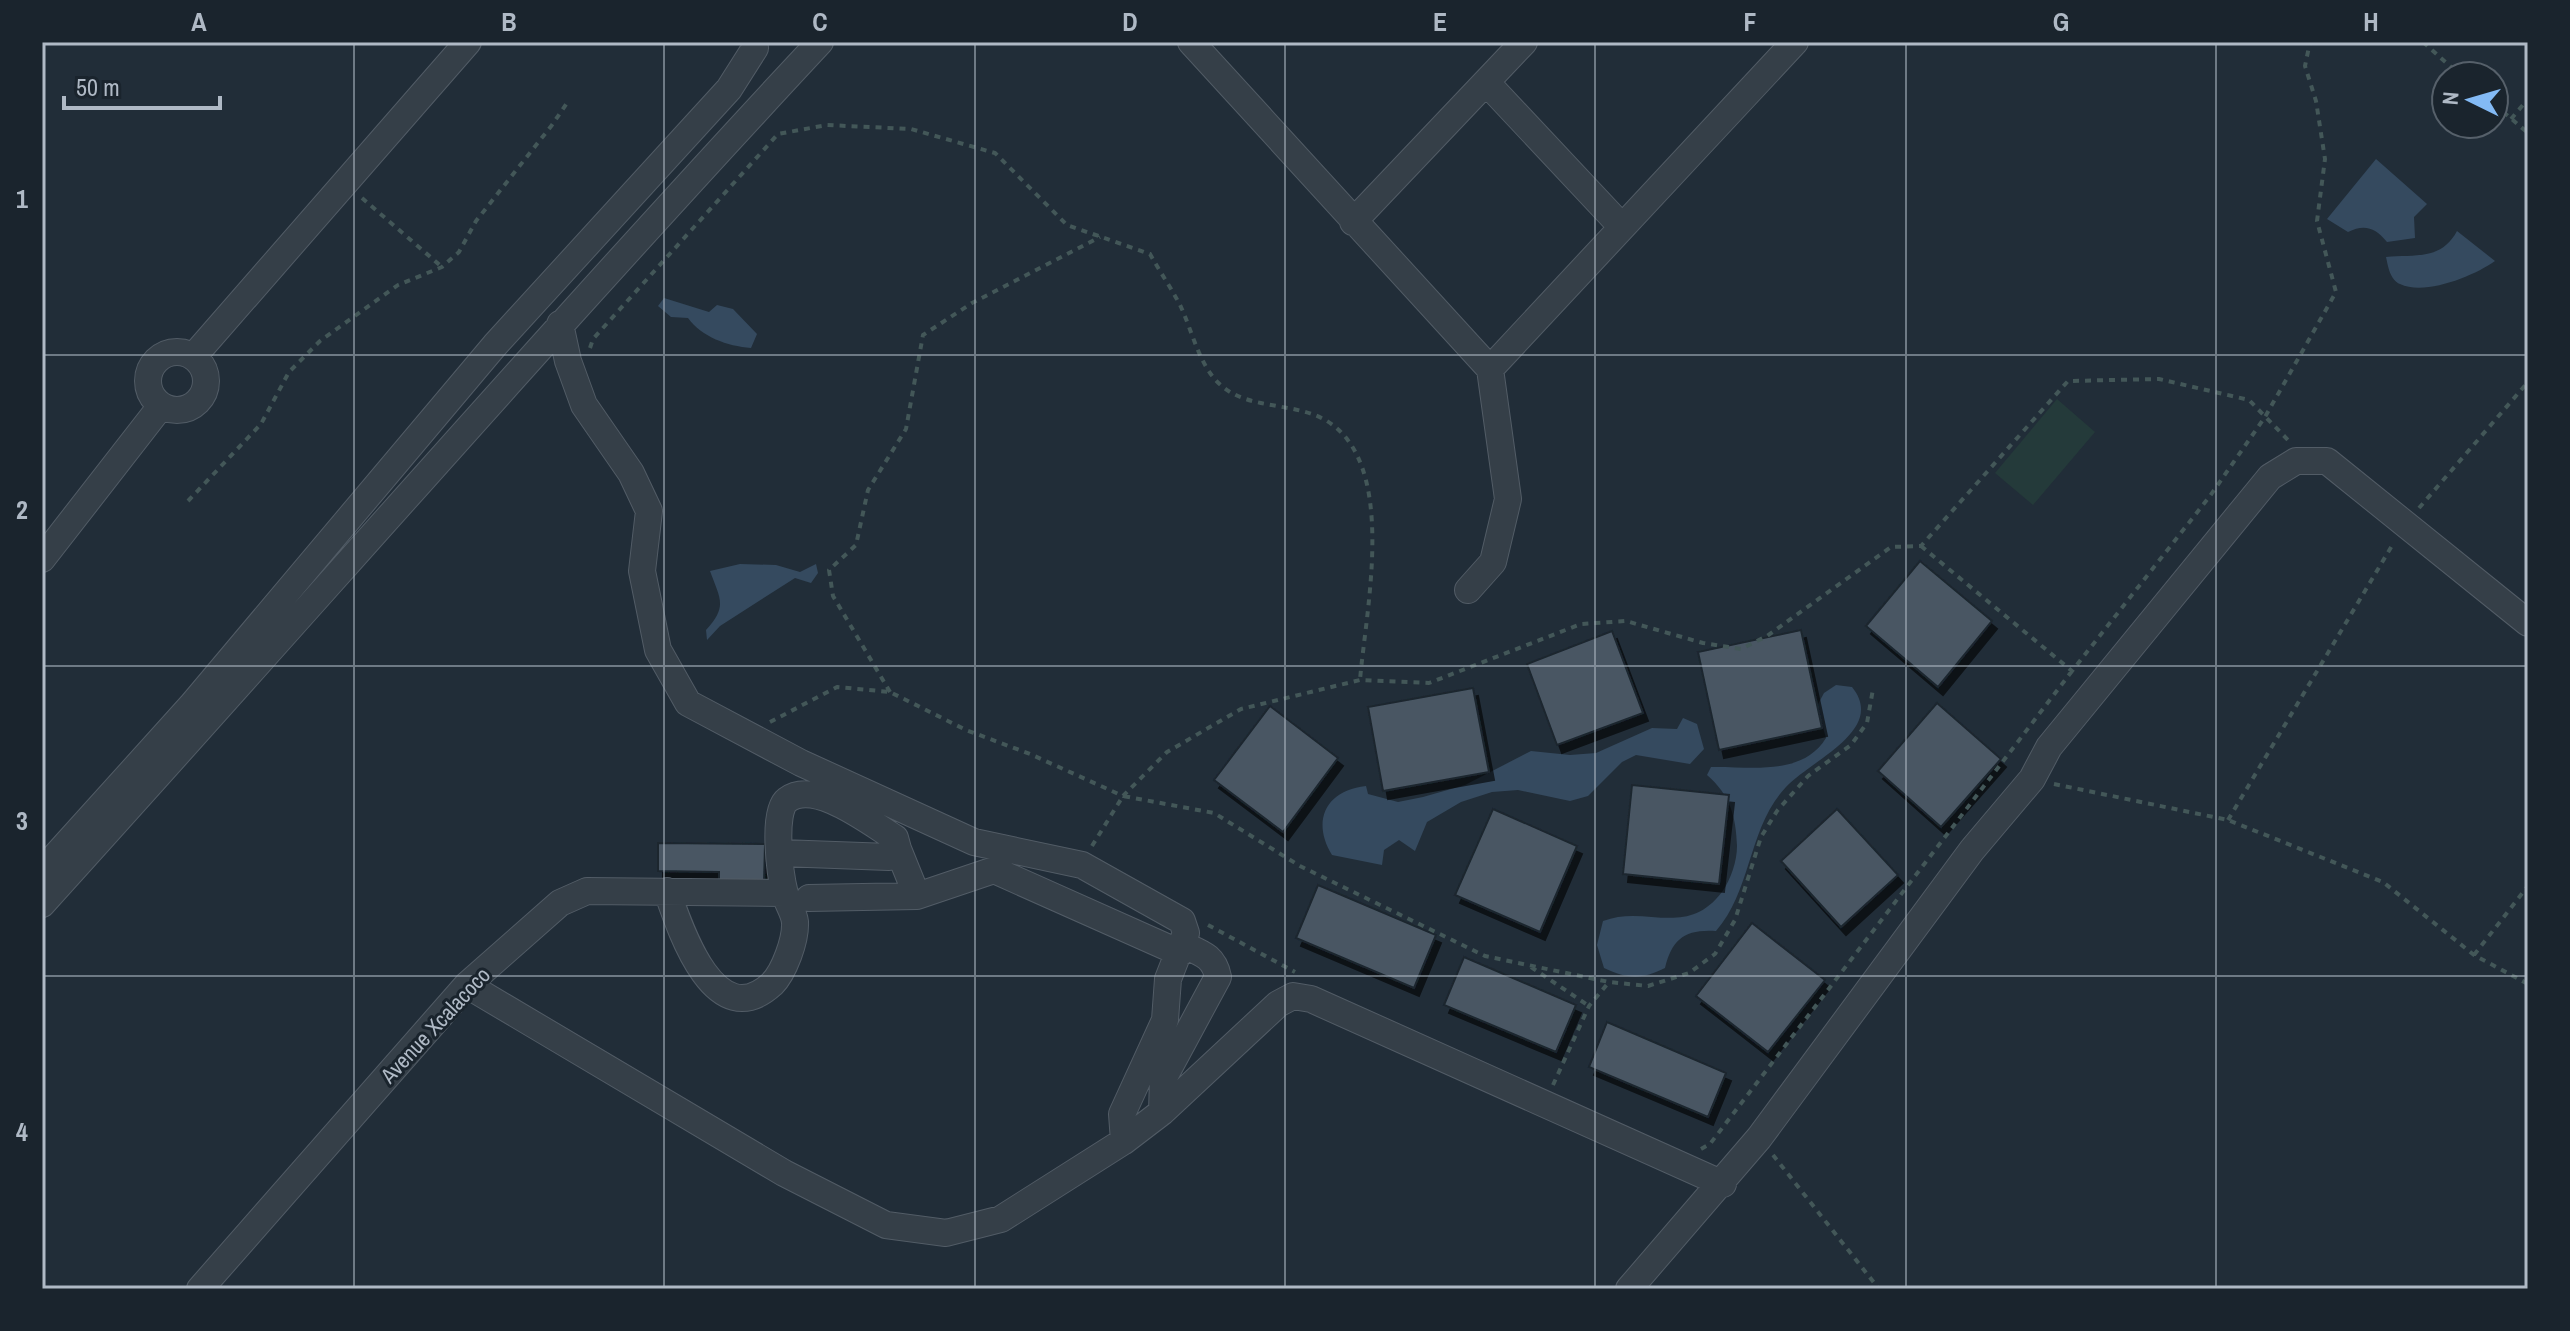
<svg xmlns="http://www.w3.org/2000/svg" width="2570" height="1331" viewBox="0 0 2570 1331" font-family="'Archivo Narrow',sans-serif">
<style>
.green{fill:#243a3a}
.water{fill:#354a5f}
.building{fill:#495764;stroke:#1c262f;stroke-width:2;filter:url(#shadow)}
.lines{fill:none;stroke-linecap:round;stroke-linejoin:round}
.minor-casing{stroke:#525c66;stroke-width:28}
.path{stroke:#435758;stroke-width:4;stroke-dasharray:6 6;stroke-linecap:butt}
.minor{stroke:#353f48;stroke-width:26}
.grid{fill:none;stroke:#afb9c5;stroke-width:2;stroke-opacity:0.55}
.labels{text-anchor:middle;stroke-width:6;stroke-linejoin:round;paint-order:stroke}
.street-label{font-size:22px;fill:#afb9c5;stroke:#1a242d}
.neatline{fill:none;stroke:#afb9c5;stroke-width:3}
.grid-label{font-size:26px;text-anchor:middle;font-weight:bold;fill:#afb9c5}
</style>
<defs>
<filter id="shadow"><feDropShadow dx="5" dy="8" stdDeviation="0" flood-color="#0009"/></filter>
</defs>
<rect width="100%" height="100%" fill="#212d38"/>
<!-- green -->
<path class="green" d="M2057,399L2095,432L2033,505L1995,473Z"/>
<!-- water -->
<path class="water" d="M2376,159L2427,204L2414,217L2415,238L2387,242C2375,227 2364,224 2348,232L2327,219Z
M2457,231L2495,261C2474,276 2425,296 2400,284C2390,280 2388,266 2386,257C2414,254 2441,261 2457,231Z
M664,298L709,312L717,305L733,309L757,334L751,348C727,346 702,337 688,318L671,317L658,306Z
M740,564L776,565L800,572L816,564L818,573L811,583L795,578L720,626L707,640L706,630C728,606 720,599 710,571Z
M1836,685L1852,687C1887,730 1811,760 1786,787C1748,827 1752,890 1716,931C1685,929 1672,939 1665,968C1641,980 1628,979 1604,968L1597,945L1603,921C1646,904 1686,939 1722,892C1731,879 1737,861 1737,846C1736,816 1730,795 1707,775L1711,767C1750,766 1802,777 1826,738L1817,706L1824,693Z
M1683,718L1697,724L1704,749L1690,764L1636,755L1622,762L1588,796L1570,801L1518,790L1492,792L1461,802L1427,822L1415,851L1399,840L1384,850L1382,865L1332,855C1311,821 1326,790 1366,786L1368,794L1398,802L1423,797L1465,785L1531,751L1570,755L1596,753L1652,728L1677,729Z"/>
<!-- building -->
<path class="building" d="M1920,561L1992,621L1938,687L1866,626Z
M1801,630L1822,728L1719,750L1698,652Z
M1612,631L1643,713L1557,745L1527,664Z
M1473,688L1489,772L1383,791L1368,707Z
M1937,703L2001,759L1941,827L1878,771Z
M1270,706L1338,758L1283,832L1214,780Z
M1632,785L1729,795L1719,884L1623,874Z
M1493,809L1577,846L1540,932L1455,895Z
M1837,809L1898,875L1841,927L1781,861Z
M658,843L765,844L764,883L719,882V872L658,871Z
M1318,885L1436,935L1414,988L1296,938Z
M1752,923L1825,980L1768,1052L1696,996Z
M1464,957L1576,1005L1556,1052L1444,1005Z
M1607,1022L1726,1073L1708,1117L1589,1067Z"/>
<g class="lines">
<!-- minor casing -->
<g class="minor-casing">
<path id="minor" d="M1191,42L1490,369L1508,499L1493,562L1468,590
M1486,82L1524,42
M1353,222L1486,82L1622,227
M560,324L568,361L584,405L631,473L649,511L642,571L658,650L688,703L801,763L974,842L1082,865L1182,921L1186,933L1168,979L1165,1020L1122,1114L1124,1141
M148 381a29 29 0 1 1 58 0a29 29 0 1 1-58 0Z
M193,357L468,42
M1490,369L1795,42
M42,559L161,406
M898,849L917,896
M42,871L191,706L495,345L729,89L755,48L754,42
M667,891C680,929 715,1036 772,984C784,972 796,940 795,922C794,912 787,903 785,894C780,875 772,811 787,800C815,779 869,822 895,838L898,849L889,857L781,853
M809,898L917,896L994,870L1180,953
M42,904C302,617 556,325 820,42
M467,985L784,1173L886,1225L946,1233L1001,1219L1124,1141L1162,1112L1278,1004L1293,996L1311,999L1723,1184
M1162,1112L1163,1079L1218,977C1214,956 1201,953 1183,945
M200,1289L467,985L560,903L587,891L785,893
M1629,1289L1759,1138L1972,850L2032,779L2049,747L2270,477L2296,461H2327L2528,623"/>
</g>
<!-- path -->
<path class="path" d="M2423,42L2461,76
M2494,104L2528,133
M2511,119L2528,99
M362,198L442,267
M590,348L593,339L778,134L827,125L911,129L995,153L1067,225L1150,254C1160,272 1172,289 1181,307C1193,333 1200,369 1223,387C1251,410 1296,402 1327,421C1398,465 1366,608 1360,680
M188,501L261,424L289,372L320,341L398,285L442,267L459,252L476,221L552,125L569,100
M2419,508L2528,382
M1921,546L2072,671L2210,496L2265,417L2336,292L2317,221L2325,159L2316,101L2305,66L2310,42
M890,692L833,596L829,570L856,545L868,490L906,429L923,335L972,303L1100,237
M770,722L837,687L890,692L966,730L1030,754L1123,796L1167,752L1241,709L1360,680L1429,683L1581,624L1626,621L1703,643L1741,649L1767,636L1891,547L1921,546L2068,381L2159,379L2249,400L2288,440
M2054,784L2228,820L2383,882L2474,955L2528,984
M2228,820L2393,544
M1092,846L1123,796L1214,813L1300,866L1485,956L1609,982L1648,986L1689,973L1715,954L1735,920L1761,837L1777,811L1808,776L1851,745L1867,723L1873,689
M1208,925L1295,972
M2474,955L2528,886
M1531,967L1589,1006
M1553,1085L1589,1006L1609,982
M1701,1149L1710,1144L2072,671
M1773,1155L1879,1289"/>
<!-- minor -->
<use href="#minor" class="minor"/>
</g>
<!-- grid -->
<path class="grid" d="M354,42V1289M664,42V1289M975,42V1289M1285,42V1289M1595,42V1289M1906,42V1289M2216,42V1289M42,355H2528M42,666H2528M42,976H2528"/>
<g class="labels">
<!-- street labels -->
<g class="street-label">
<text transform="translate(435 1025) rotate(-47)" y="8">Avenue Xcalacoco</text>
</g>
</g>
<!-- border -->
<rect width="2570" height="1331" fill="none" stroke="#1a242d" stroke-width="88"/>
<!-- north arrow -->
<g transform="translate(2470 100) rotate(275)"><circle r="38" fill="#1a242d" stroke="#56606a" stroke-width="2"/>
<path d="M0-6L14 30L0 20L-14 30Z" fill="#83baf5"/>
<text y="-12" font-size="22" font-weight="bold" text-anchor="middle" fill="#afb9c5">N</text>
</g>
<!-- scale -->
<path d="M64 96v12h156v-12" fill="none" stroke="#afb9c5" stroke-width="4"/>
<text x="76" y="96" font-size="24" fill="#afb9c5" stroke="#1a242d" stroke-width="6" paint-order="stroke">50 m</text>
<rect x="44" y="44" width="2482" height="1243" class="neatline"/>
<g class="grid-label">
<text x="199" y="31">A</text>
<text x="509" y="31">B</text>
<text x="820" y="31">C</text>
<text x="1130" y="31">D</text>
<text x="1440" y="31">E</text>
<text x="1750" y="31">F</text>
<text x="2061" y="31">G</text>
<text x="2371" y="31">H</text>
<text x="22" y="208">1</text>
<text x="22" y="519">2</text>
<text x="22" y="830">3</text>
<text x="22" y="1141">4</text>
</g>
</svg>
